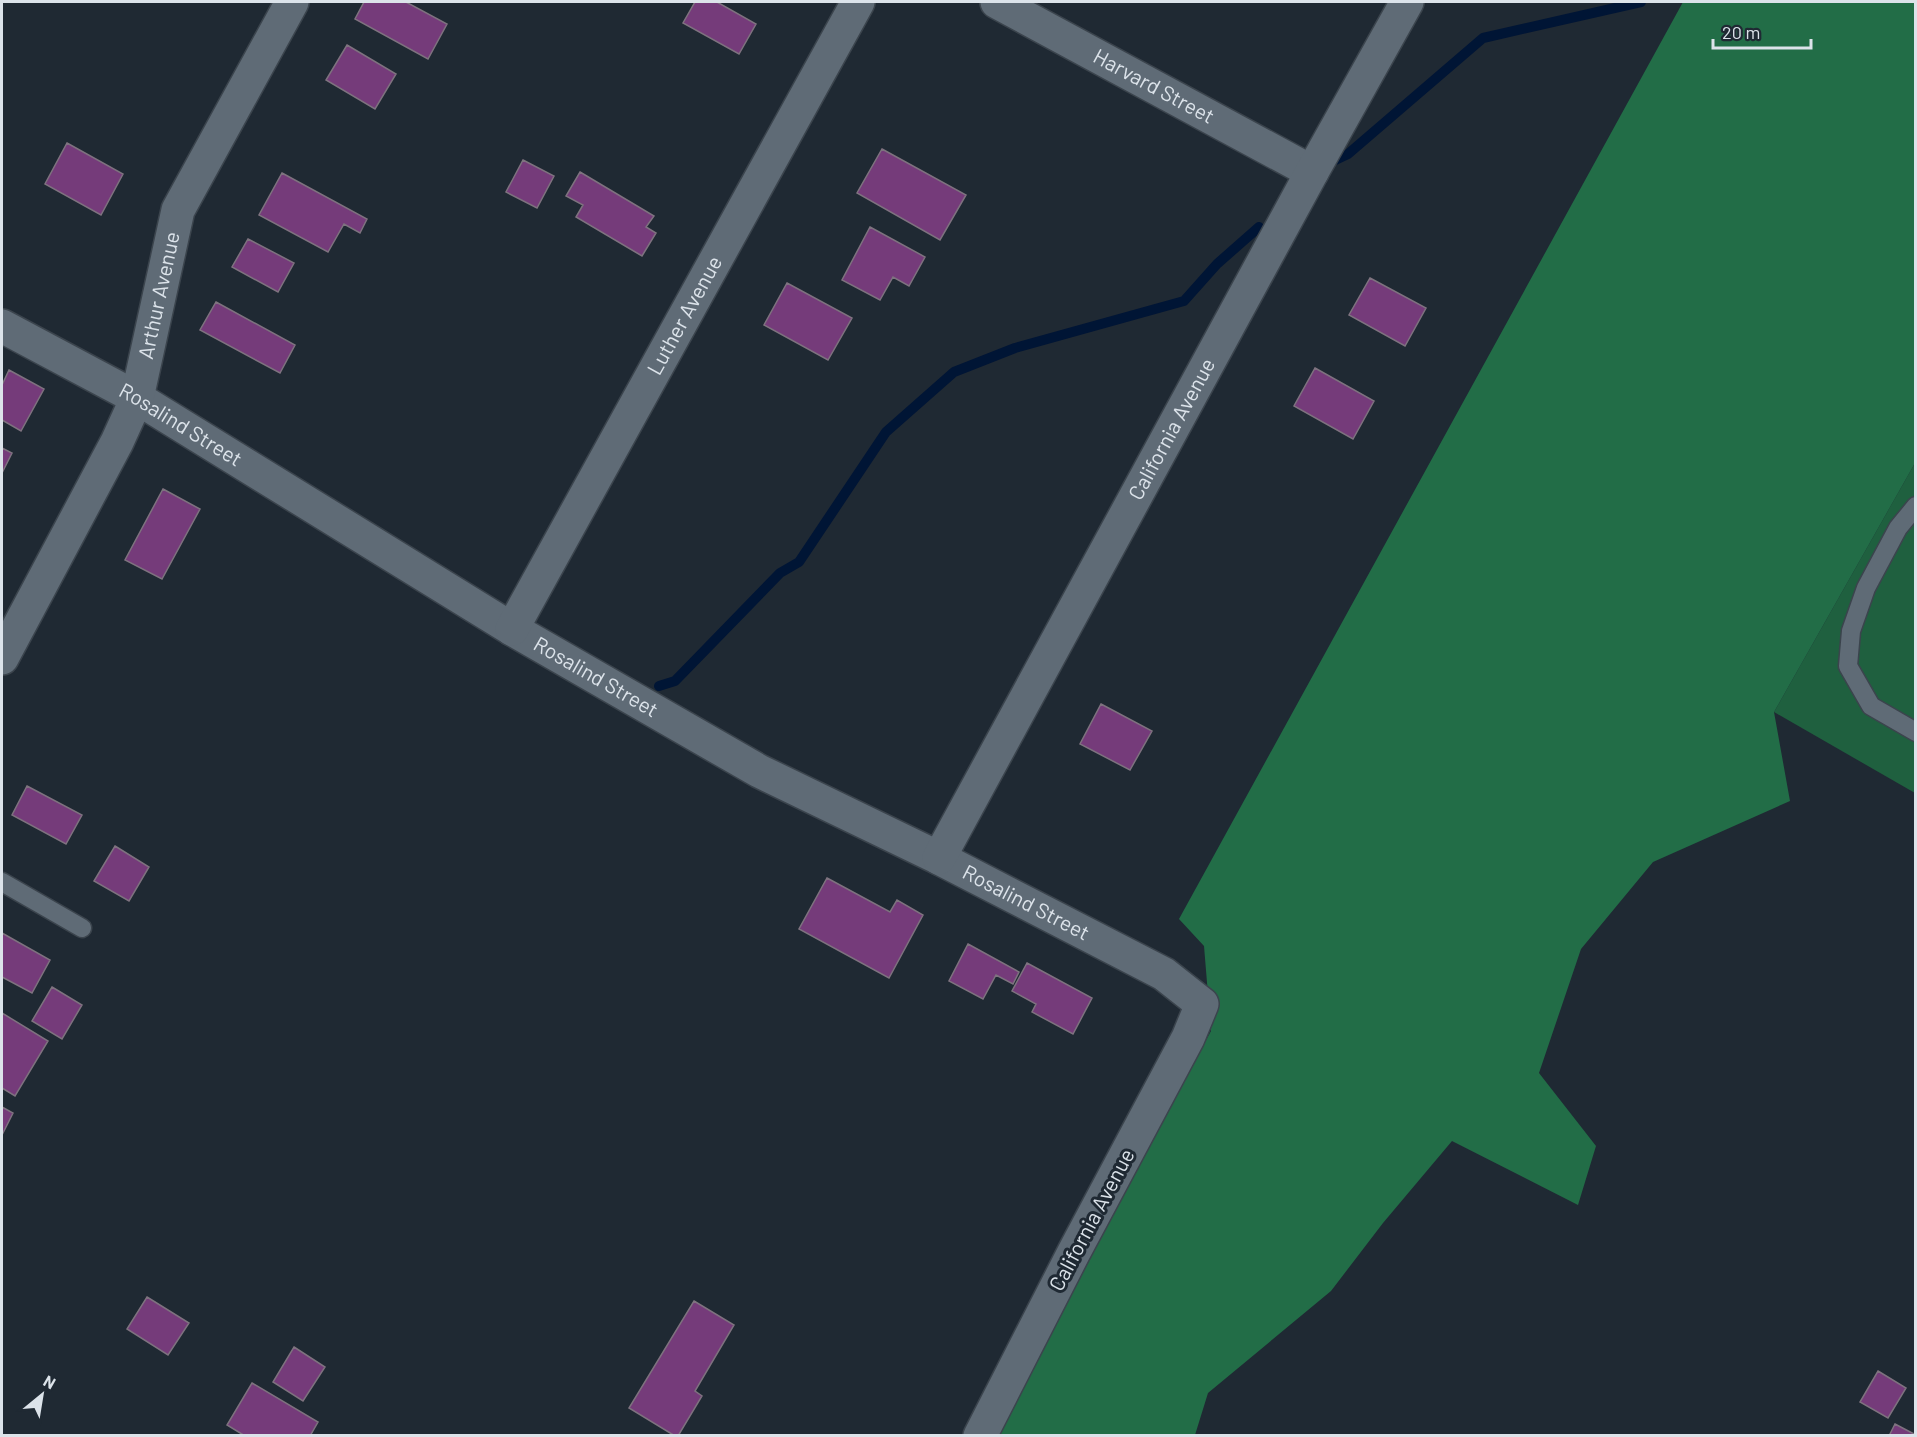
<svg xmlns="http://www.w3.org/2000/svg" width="1917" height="1437" viewBox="0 0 1917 1437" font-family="Barlow,sans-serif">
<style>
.green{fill:#1f603f}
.forest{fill:#226d47}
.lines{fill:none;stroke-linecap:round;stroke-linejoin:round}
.stream{stroke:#001535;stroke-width:10}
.building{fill:#753b7a;stroke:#7e727f;stroke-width:1.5}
.service-casing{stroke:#3b444d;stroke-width:21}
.minor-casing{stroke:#3b444d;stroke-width:36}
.service{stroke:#5f6b76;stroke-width:18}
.minor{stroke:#5f6b76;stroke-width:33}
.labels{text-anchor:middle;stroke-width:6;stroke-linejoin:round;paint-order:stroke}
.street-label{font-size:21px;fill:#dce3ea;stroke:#1f2933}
</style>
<rect width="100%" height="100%" fill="#1f2933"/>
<!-- green -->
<path class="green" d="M1915,463V793L1774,712Z"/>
<!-- forest -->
<path class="forest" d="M1683,2H1915V463L1774,712L1790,801L1653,862L1581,949L1539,1073L1596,1146L1578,1205L1452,1141L1383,1223L1331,1291L1208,1393L1195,1435L992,1436L1211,1031L1204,946L1179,919Z"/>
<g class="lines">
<!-- stream -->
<path class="stream" d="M1331,162L1348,154L1483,38L1641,2
M659,686L675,681L780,573L799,562L886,432L954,372L1015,348L1184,301L1217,264L1259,227"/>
</g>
<!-- building -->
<path class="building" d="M364,2H406L447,24L428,59L355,19Z
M695,2H717L756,24L739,54L683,23Z
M347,45L396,74L375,109L326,80Z
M67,143L123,174L101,215L45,184Z
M882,149L966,195L940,240L857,193Z
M523,160L554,176L537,208L506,192Z
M580,172L654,216L646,227L656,233L642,256L576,217L583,205L566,196Z
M282,173L367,219L360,233L344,224L328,252L259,215Z
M870,227L925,257L909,286L893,277L880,300L842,280Z
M248,239L294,263L278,292L232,267Z
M1370,278L1426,308L1405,346L1349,315Z
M787,283L852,318L828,360L764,325Z
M216,302L295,345L280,373L200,330Z
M1315,368L1374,401L1353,439L1294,406Z
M9,370L44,389L21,431L2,420V385Z
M2,448L12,453L2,473Z
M163,489L200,509L162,579L125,560Z
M1101,704L1152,731L1130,770L1080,744Z
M27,786L82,815L66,844L12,815Z
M115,846L149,867L129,901L94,881Z
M827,878L890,912L897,900L923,915L889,978L799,929Z
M2,933L50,960L32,993L2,977Z
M968,944L1019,972L1013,984L996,975L983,999L949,981Z
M1027,963L1092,998L1073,1034L1032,1012L1036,1004L1012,991Z
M52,987L82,1005L62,1039L32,1021Z
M2,1013L48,1041L15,1096L2,1088Z
M2,1107L13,1113L2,1135Z
M147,1297L189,1323L168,1355L127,1329Z
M694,1301L734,1325L695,1391L702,1396L678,1436H675L629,1408Z
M294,1347L325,1367L303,1401L273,1382Z
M1878,1371L1906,1388L1888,1418L1860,1402Z
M252,1383L318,1422L310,1436H245L227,1425Z
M1895,1424L1916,1435V1436H1889Z"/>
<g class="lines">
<!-- service casing -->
<g class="service-casing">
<path id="service" d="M1916,506L1898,528L1866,588L1851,631L1848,666L1871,706L1916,732
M2,882L82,928"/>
</g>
<!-- minor casing -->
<g class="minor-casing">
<g id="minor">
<path id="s1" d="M997,2L1312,172"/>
<path id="s2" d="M2,326L137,398L512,629L759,771L939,858L1164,974L1202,1004L1188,1038L1074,1252L980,1436"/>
<path id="s3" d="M512,629L858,2"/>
<path id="s4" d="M2,658L117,442L137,398L178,210L292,2"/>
<path id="s5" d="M939,858L1312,172L1407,2"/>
</g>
</g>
<!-- service -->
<use href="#service" class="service"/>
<!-- minor -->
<use href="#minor" class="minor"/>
</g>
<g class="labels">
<!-- street labels -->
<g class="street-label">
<text dy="7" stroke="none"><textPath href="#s1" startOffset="178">Harvard Street</textPath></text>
<text dy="7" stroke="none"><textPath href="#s4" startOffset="398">Arthur Avenue</textPath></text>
<text dy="7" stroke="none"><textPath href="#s3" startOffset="358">Luther Avenue</textPath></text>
<text dy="7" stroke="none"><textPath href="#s2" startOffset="204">Rosalind Street</textPath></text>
<text dy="7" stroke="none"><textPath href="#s5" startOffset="488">California Avenue</textPath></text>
<text dy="7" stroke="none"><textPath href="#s2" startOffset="690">Rosalind Street</textPath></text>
<text dy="7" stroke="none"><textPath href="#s2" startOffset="1176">Rosalind Street</textPath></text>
<text transform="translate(1092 1220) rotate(-62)" y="7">California Avenue</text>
</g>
</g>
<!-- border -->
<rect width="1917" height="1437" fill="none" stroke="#dce3ea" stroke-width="6"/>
<!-- north arrow -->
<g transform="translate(42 1395) rotate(30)" stroke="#1f2933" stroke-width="4.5" paint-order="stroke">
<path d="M0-4.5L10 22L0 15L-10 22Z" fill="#dce3ea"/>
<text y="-9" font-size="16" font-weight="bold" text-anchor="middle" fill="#dce3ea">N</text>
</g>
<!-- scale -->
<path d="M1713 39v9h98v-9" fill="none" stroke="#dce3ea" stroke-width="3"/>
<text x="1722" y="39" font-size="18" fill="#dce3ea" stroke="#1f2933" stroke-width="4.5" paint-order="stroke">20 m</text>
</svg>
